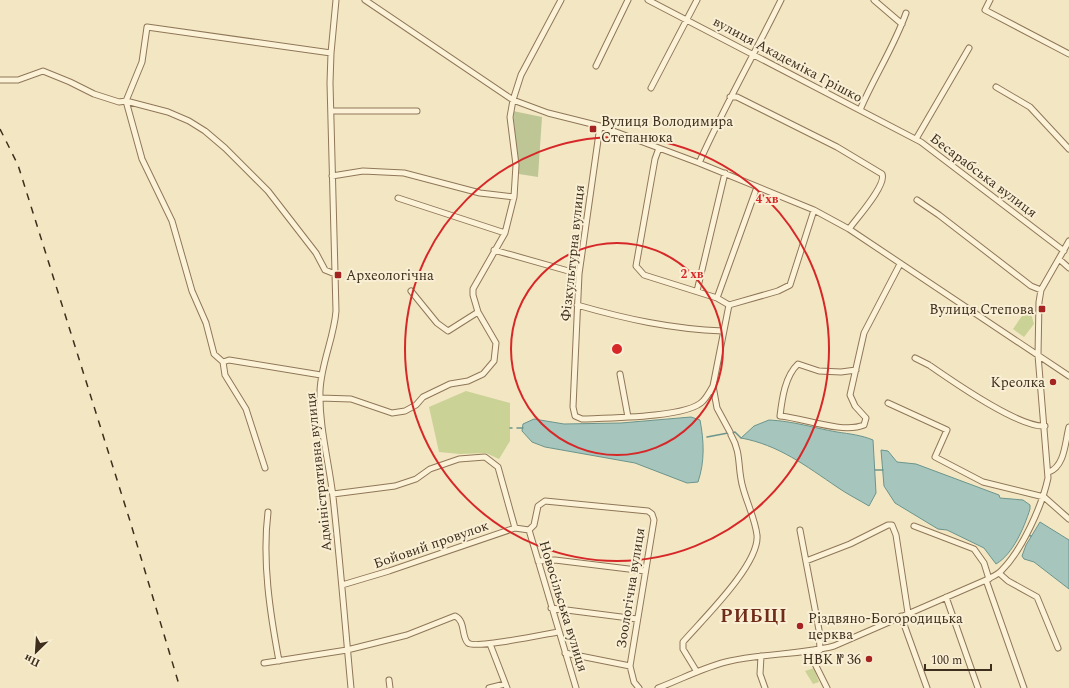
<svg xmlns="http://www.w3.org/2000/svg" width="1069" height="688" viewBox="0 0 1069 688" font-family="Spectral,serif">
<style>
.green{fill:#cad296}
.cemetery{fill:#bfc696}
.water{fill:#a6c5bd;stroke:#6b958c}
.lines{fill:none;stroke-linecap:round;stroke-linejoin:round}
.stream{stroke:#6b958c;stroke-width:1.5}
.minor-casing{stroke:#8f7758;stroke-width:7}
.minor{stroke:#fcf2d8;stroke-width:5}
.rail{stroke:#3e2e1d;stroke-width:1.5;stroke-dasharray:7 7;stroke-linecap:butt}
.ring{fill:none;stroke:#d62828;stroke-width:2}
.poi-dot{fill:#a52421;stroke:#f9efd4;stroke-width:1.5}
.labels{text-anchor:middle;stroke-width:4;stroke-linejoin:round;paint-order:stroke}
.street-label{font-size:14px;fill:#3e2e1d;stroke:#f9efd4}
.poi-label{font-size:14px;fill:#3e2e1d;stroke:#f9efd4;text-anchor:start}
.district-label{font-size:18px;font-weight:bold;letter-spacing:1px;fill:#6f2c18;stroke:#f9efd4}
.centre{fill:#d62828;stroke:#f9efd4;stroke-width:2}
.ring-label{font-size:12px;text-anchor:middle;font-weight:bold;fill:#d62828;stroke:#f9efd4;stroke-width:4;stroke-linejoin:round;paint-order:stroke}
</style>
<rect width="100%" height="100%" fill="#f3e6c3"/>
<!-- green -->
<path class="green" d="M1026,310L1031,314L1034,324L1024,337L1013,329Z
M466,391L510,403V441L499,459L486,453L460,454L439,452L429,407Z
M814,668L819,682L813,684L805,671Z"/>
<!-- cemetery -->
<path class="cemetery" d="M513,111L542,117L538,177L519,174Z"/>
<!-- water -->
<path class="water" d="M691,417L700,420C704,441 705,461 698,482L687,483L635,463L545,447L532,442L522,431L523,424L534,419L564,424L621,423Z
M769,420C793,421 814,428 837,432C850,434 861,435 873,440L876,493L869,506C859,500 847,494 837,487C806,466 779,445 741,438L754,426Z
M881,450L888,451L897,462L916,464L999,495L1000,498L1023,500L1030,505V509C1024,528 1013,554 996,564L984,548L947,530L938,529L895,503L884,486Z
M1040,522L1069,540V589L1034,562L1024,559L1022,556L1026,545Z"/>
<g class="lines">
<!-- stream -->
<path class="stream" d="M510,428H512
M517,428H523
M732,433L735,432L741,438
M707,437L728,433
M875,470H883
M1024,534L1031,536"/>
<!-- minor casing -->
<g class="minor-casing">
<path id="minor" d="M336,0L331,53L330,83L336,311C334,338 321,363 320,391C319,427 329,462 333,497C340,560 345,624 351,688
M365,0L513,100L548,113L600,126L699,163L814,210L849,229L1069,376
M648,0L921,142L1064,251
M874,0L902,24
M990,0L985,10L1069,54
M596,66L628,0
M0,80H18L43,71L70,82L94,94L119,102L126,101L168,112L189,121L205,131L225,148L268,191L316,253L325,270L335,274
M996,87L1030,107L1069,149
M651,88L697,0
M730,97H737L837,147L882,174C887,185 856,219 849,229
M860,110C874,77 894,47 906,13
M331,111H417
M600,126L579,274L573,407L575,416L582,419C606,418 688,418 703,401C707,397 710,391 713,386
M916,139L969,48
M659,148L655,159L636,266L644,275L717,298L729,305
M699,163C724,107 754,55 781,0
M332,176L363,171L404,173L480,193L514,197
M398,198L505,233
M917,200L939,215L1031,286L1041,290
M494,250L579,274
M1059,259L1069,268
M411,291L437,323L448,331L478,312
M697,291L725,173
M717,298L757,187
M577,305C626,319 671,329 723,331
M915,358L929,365C952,381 1019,428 1045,426
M223,362L225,375L246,409L265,468
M856,370L841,372L819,371L798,364C785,376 782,399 780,416C804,418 842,434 864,425L866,418L855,406L850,395L864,333L900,264
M620,374L628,417
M321,375L229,360L223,362L214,354L206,323L192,291L172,221L142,159L126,101L142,62L147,27L331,53
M320,398L351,399L392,413L405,411L416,405L423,397L450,384L468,381L483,374L494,361L496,343L478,312L473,295V289L505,233L514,197L516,165L510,117L513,100L521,75L561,0
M888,403L947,430L935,457L983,482L1044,497
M730,432L717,408L713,386L729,305L778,291L790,285L814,210
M1049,472C1065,466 1065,442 1069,427
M333,494L395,486L416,479L430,469L459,459L485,457L498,467L515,528
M1044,497L1069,519
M268,512C262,561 270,613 279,661
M914,526L974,549L984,563L989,579
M529,530L534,525L538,506L545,501L648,511L652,514L654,520L630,666L634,682L639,688
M529,530L576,688
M800,530L819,630L820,650
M538,561L555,560L645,571
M806,561L850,544L888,525H892L896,535L908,613
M999,573L1008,581L1037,597L1058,648
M986,580L1024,688
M342,585L389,571L515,528L529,530
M946,597L978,688
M551,608L637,619
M901,616L927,688
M490,644L507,688
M817,650L815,664L827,688
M565,653L630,666
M761,656L760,674L765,688
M264,663L347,650L407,635L455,616C466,621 461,637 468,643C475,649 546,634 558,632
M697,672L683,649V642C702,620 760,564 757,535C755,519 747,503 743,488C737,468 742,454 731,435
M389,680L390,688
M489,688L505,684
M658,688C682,679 706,666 730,661C765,653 800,655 834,646L986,580C991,577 998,575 1002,570C1022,550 1042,506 1048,478L1038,355L1039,302L1041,290L1069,241"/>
</g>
<!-- minor -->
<use href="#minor" class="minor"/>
<!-- rail -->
<path class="rail" d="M0,129L18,165L130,521L180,688"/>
</g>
<!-- distance rings -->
<g class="ring">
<circle cx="617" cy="349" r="106"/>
<circle cx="617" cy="349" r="212"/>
</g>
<!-- markers -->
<g class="poi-dot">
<rect x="589" y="125" width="8" height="8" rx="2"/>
<rect x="334" y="271" width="8" height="8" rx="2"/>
<rect x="1038" y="305" width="8" height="8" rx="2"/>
<circle cx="1053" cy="382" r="4"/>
<circle cx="800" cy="626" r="4"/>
<circle cx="869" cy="659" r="4"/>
</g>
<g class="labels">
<!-- street labels -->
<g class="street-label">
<text transform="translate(788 59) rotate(28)" y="5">вулиця Академіка Грішко</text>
<text transform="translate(984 175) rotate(37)" y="5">Бесарабська вулиця</text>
<text transform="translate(572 253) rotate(-84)" y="5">Фізкультурна вулиця</text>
<text transform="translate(318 472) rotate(-96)" y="5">Адміністративна вулиця</text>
<text transform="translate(431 544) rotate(-19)" y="5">Бойовий провулок</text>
<text transform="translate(630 588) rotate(-81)" y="5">Зоологічна вулиця</text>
<text transform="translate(564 606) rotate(73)" y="5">Новосільська вулиця</text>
</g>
<!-- poi labels -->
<g class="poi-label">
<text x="601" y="126">Вулиця Володимира<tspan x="601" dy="16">Степанюка</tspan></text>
<text x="346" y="280">Археологічна</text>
<text x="1034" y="314" text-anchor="end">Вулиця Степова</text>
<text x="1045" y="387" text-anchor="end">Креолка</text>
<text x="808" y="623">Різдвяно-Богородицька<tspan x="808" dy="16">церква</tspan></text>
<text x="861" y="664" text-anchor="end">НВК № 36</text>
</g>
<!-- district labels -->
<g class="district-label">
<text x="754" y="622">РИБЦІ</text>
</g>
</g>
<circle cx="617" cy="349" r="6" class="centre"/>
<g class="ring-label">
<text x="767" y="203">4 хв</text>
<text x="692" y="278">2 хв</text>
</g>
<!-- north arrow -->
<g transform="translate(36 652) rotate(205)" stroke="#f9efd4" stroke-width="3" paint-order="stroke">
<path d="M0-3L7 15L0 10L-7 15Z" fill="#3e2e1d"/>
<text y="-6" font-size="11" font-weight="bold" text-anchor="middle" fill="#3e2e1d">Пн</text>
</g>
<!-- scale -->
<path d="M925 664v6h66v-6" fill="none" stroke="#3e2e1d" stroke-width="2"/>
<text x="931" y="664" font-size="12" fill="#3e2e1d" stroke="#f9efd4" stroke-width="3" paint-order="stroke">100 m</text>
</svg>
